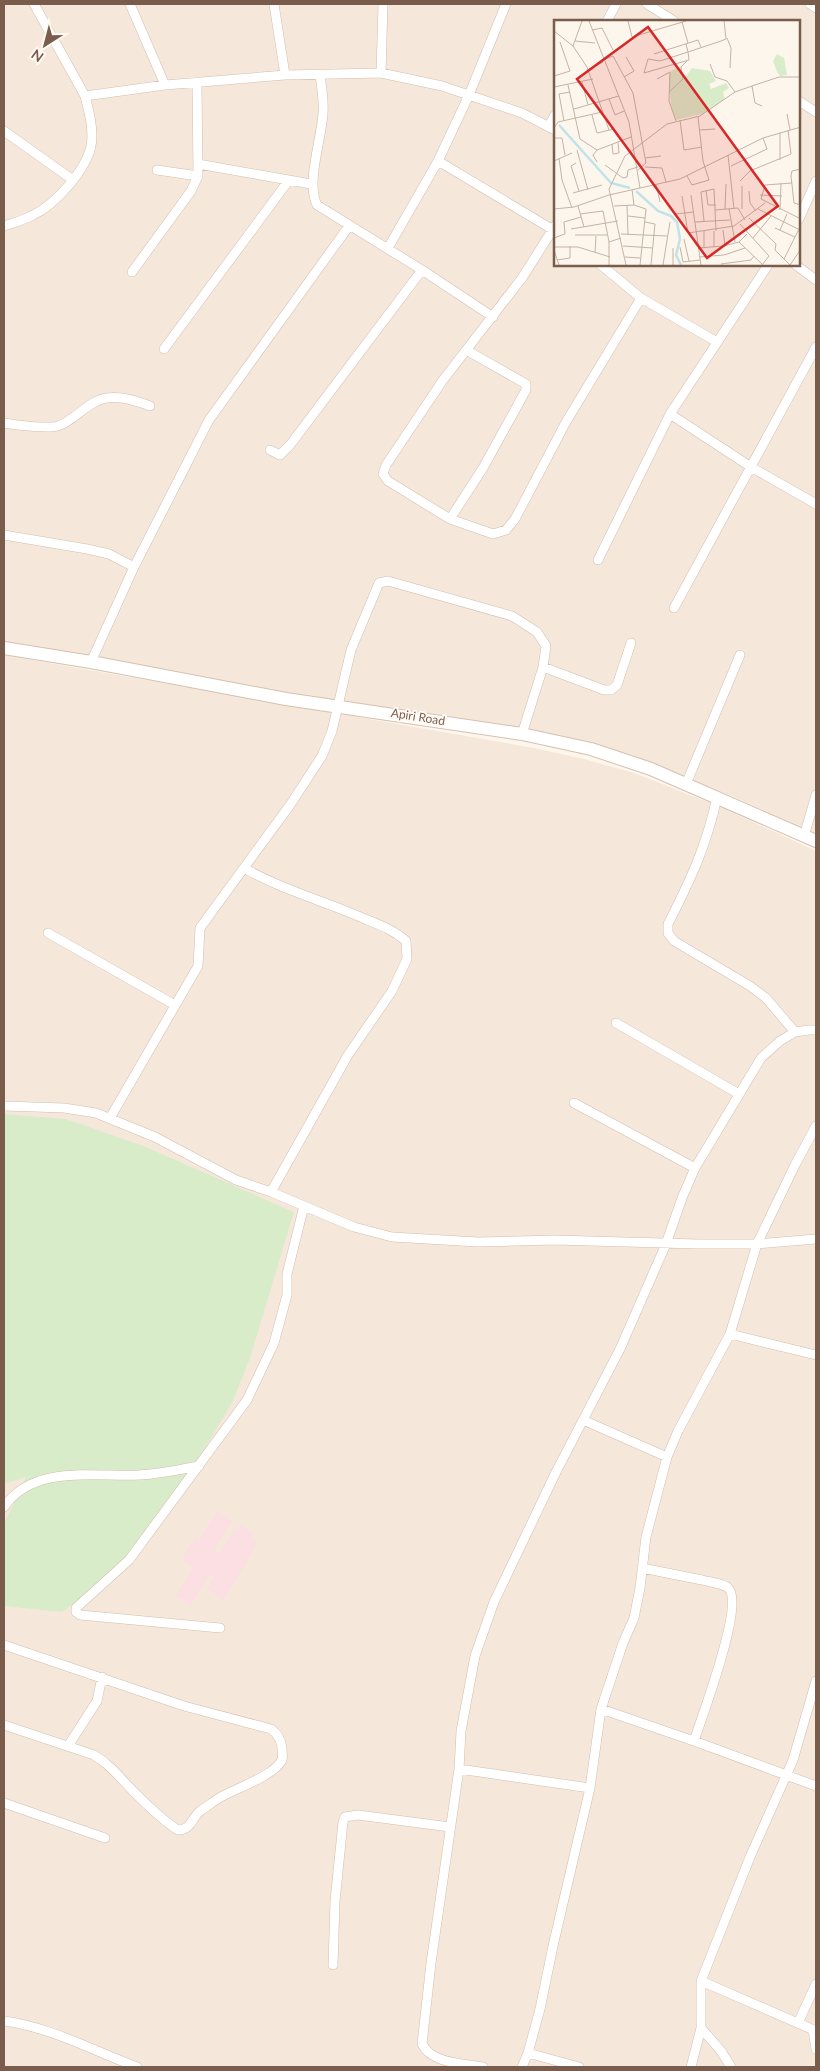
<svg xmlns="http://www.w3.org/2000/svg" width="820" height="2071" viewBox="0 0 820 2071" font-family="Lato,sans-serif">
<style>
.residential{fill:#f5e8da;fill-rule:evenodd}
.medical{fill:#fbdfe3}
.green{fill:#d8ecc9}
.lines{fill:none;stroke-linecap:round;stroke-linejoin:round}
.street-casing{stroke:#d1beb0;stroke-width:10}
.secondary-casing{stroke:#d6c0b0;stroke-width:14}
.street{stroke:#fff;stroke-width:9}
.secondary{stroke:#fff;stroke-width:12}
.labels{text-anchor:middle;stroke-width:4;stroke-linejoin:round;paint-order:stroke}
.street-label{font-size:12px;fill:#7a5c4d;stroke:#fffaf3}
.inset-river{fill:none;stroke:#bfe3e8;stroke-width:2.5}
.inset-road{fill:none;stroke:#c5b3a7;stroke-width:1}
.view{fill:#d62828;fill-opacity:0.15;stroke:#d62828;stroke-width:2.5}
.inset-edge{fill:none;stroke:#7a5c4d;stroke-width:2.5}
</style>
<rect width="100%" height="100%" fill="#fdf6ec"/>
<!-- residential -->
<path class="residential" d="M4,4H816V833L734,797L641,761L373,708L4,641ZM555,21H799V265H555Z
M4,655L534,748L584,759L634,773L723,808L816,851V2067H4Z"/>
<!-- medical -->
<path class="medical" d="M217,1511L232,1521L214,1551L219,1554L235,1528L237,1530L241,1525L254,1534L252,1539L258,1543L224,1600L207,1589L214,1576L210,1574L191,1605L176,1596L193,1567L182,1560L195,1537L199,1540Z"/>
<!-- green -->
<path class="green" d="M4,1114L66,1119L146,1147L294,1212L250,1358L233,1401L177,1495L142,1544L98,1586L62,1612L4,1606V1524L26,1477L4,1484Z"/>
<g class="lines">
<!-- street casing -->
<g class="street-casing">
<path id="street" d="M130,4L165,85
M274,4L285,75
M647,4L674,21
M810,4L816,8
M607,21L616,4
M381,73L383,4
M320,76C322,88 324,101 323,114C321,141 306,183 317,205L422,270L493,317
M85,96L165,85L285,75L381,73L442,86L522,113L555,130
M799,101L816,112
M549,126L555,115
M4,131L73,180
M438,161L555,231
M198,164L311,184
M157,170L198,176
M799,219L816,181
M4,226C13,223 24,220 33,215C55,205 86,170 91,146C94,130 89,111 85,96L34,4
M555,226L522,278L443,380L386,465L383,474L388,481L450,519L493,534L506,530L515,519L566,422L641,298
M388,248L438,161L469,95L506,4
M601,265L641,298L717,342
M796,265L816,280
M132,272L191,191L198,176L197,82
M164,349L289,180
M670,414L751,467L816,504
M4,423C16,425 47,429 58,426C73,421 83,407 97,401C113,393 134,400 150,406
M270,450L280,455L290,445L422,270
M450,519L483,468L526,390V384L466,350
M4,535L87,549L109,554L134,567
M598,560L670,414L768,265
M674,608L816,347
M91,662L134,567L209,420L349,226
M543,667L604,690H611L617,685L631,643
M686,784L740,655
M717,797C707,845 690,881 668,924V933L674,941L750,986L766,998L795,1032
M804,836L816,795
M244,868C282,890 325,901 365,919C380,925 394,930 406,941L407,959L392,991L348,1055L271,1192
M48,933L175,1005
M616,1023L739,1094
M574,1103L695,1168
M4,1106L64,1108L96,1113L155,1137L236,1180L271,1192L354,1227L392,1237L478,1242L554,1240L698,1244H757L816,1239
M110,1118L198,966L200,928L290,805L322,756L332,731L351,650L379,583L388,581L512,616L537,632L546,646L543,667L522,734
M730,1334L816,1355
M583,1420L667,1457
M4,1507C33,1464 95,1477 139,1475C159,1474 179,1470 199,1466
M642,1568C662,1572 682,1576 702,1580C709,1582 721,1583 727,1587C747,1599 701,1719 694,1741
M220,1628L80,1615L76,1612V1608L129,1560L247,1400L274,1343L287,1295V1274L304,1206
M4,1645L184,1706L271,1729C278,1734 281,1740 282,1748C282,1752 283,1757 282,1760C274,1776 234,1789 219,1798C213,1802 206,1807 200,1811C191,1819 191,1830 178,1830C162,1820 147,1805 134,1792C120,1778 111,1765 94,1755L4,1725
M601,1709L694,1741L816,1786
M68,1746L97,1701L102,1677
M459,1769L590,1788
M4,1803L105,1838
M333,1965L335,1901L343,1822L345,1817L358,1815L450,1827
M701,1981L816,2031
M4,2021C50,2027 94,2051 137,2067
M798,2023L816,1984
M701,2028L721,2051L731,2067
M813,2030L816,2049
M528,2053L579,2067
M483,2067C463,2063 432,2064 422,2044L431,1963L459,1769L461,1731L475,1656L494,1602L556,1472L620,1349L666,1244L682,1198L695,1168L761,1058L780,1041L795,1032L809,1030H816
M522,2067L528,2053L540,2009L553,1946L590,1788L601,1709L623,1643L634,1618L640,1588L646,1537L667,1457L678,1431L730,1334L757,1244L795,1165L816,1126
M691,2067L701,2028V1981L750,1857L793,1760L816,1681"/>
</g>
<!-- secondary casing -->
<g class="secondary-casing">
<path id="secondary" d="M4,648L91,662L286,699L522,734L591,749L651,769L816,841"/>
</g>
<!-- street -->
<use href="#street" class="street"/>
<!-- secondary -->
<use href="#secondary" class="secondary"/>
</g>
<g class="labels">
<!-- street labels -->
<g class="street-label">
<text transform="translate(418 717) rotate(9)" y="4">Apiri Road</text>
</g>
</g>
<!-- overview -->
<g transform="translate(554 20)">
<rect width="246" height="246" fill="#fdf6ec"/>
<path d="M223,34L230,38L233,55L226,56L223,52L219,41ZM127,46L129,60L138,48L156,51L162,61L155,64L157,69L172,63L175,68L169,72L171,79L148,94L122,100L117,85L115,58L117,51Z" fill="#d8ecc9"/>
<path class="inset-river" d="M5,105L57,163L76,168M82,171L104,191L117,196L123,202L126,219L122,235L127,245"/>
<path class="inset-road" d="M35,1L75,102L86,168M74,1L78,17L132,1M128,2L134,23M38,10L48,8L59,30M0,11L19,26L33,47L55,110M173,18L177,28L176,48M21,21L41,23M132,24L134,32L135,39V40L90,53L94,39L106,41L134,32L167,21L172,19L170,1M19,26L28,1M100,34L144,20L147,27M49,40L59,36L79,73L92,143L84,150M156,44L161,57L173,61L181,72L198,66M34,50L49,42M0,56L16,51L6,22M70,57L80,51L72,37M103,59L116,52L115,81L122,101M28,62L34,85M14,65L26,119L43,130M0,67L39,59M115,72L129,59L127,47L133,41M55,79L61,95L70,91M208,86L201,83L198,66L225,57H247M20,89L65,76M233,94L236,110M38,95L43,113L60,109L67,121M126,100L130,130L148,127M10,101L5,74L16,72M0,108L4,102L48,92M146,110L161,109M226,112V140M0,118H8L11,135M58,124L59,134L65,133L64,122M23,130L34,170M174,135L180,189M5,138L8,160L18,188M91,138L107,136M0,141L18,133M43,142L39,135L43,130L77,117M22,143L17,146L25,171M51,145L69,158L73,157L74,150L84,147M177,146L213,129L209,118M91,147L108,148L112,162M247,149L238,151L237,156L240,183L247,185M133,156L138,165L155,160L149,141L144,97M186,161L196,151L237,134L234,110M238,163L211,165L207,179L247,199M102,164L106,182M78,169L80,185M152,170L154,185H162M195,171L196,183L202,191M19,173L48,165M137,175L147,245M206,175L228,176M128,176L134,213L180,206L211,183M73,185L74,215M24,186L30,207M60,186L80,185L92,189L86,245M0,189L20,187L55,175L126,159L209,118L247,107M171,189L172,164M175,189L181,222M188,189V166M204,189L244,209M161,190L184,188L191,200M226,190L227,163M26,194L49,191L55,222M121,194L140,192M74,196L91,198M195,198L222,224L221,230L236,245M150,201L147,172L160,169L162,211M91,202L101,204L97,245M141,202L176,200M186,204L215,236L208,245M221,208L241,217M17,209L64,201M169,210L171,226M226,210L233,194M160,211V227M67,214L113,216M21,215H53M0,218L11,214L10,202L27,197M199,218L217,196M130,219L135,241M185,222L209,245M69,226L99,228M0,227H24L56,237M126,227L129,242L146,240M150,227V211M144,228L170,226L185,222L193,214M0,230L5,245M41,232L42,216M71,237L86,238M145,237L170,235L191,228M230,239L247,205M3,240L16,238V226M167,244L197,240L200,236M55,245V222L67,218M72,245L55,169L71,136L113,104L146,96L181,72M109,245L116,202M119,245V228M236,245L247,229"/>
<path class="view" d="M94,7L224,186L153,238L23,59Z"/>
<rect width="246" height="246" class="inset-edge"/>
</g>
<!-- border -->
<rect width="820" height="2071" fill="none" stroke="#7a5c4d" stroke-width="10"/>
<!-- north arrow -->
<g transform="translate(45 45) rotate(216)" stroke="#fffaf3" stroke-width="4" paint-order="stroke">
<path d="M0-4L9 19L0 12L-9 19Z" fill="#7a5c4d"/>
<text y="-8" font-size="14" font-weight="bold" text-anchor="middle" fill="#7a5c4d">N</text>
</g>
</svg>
